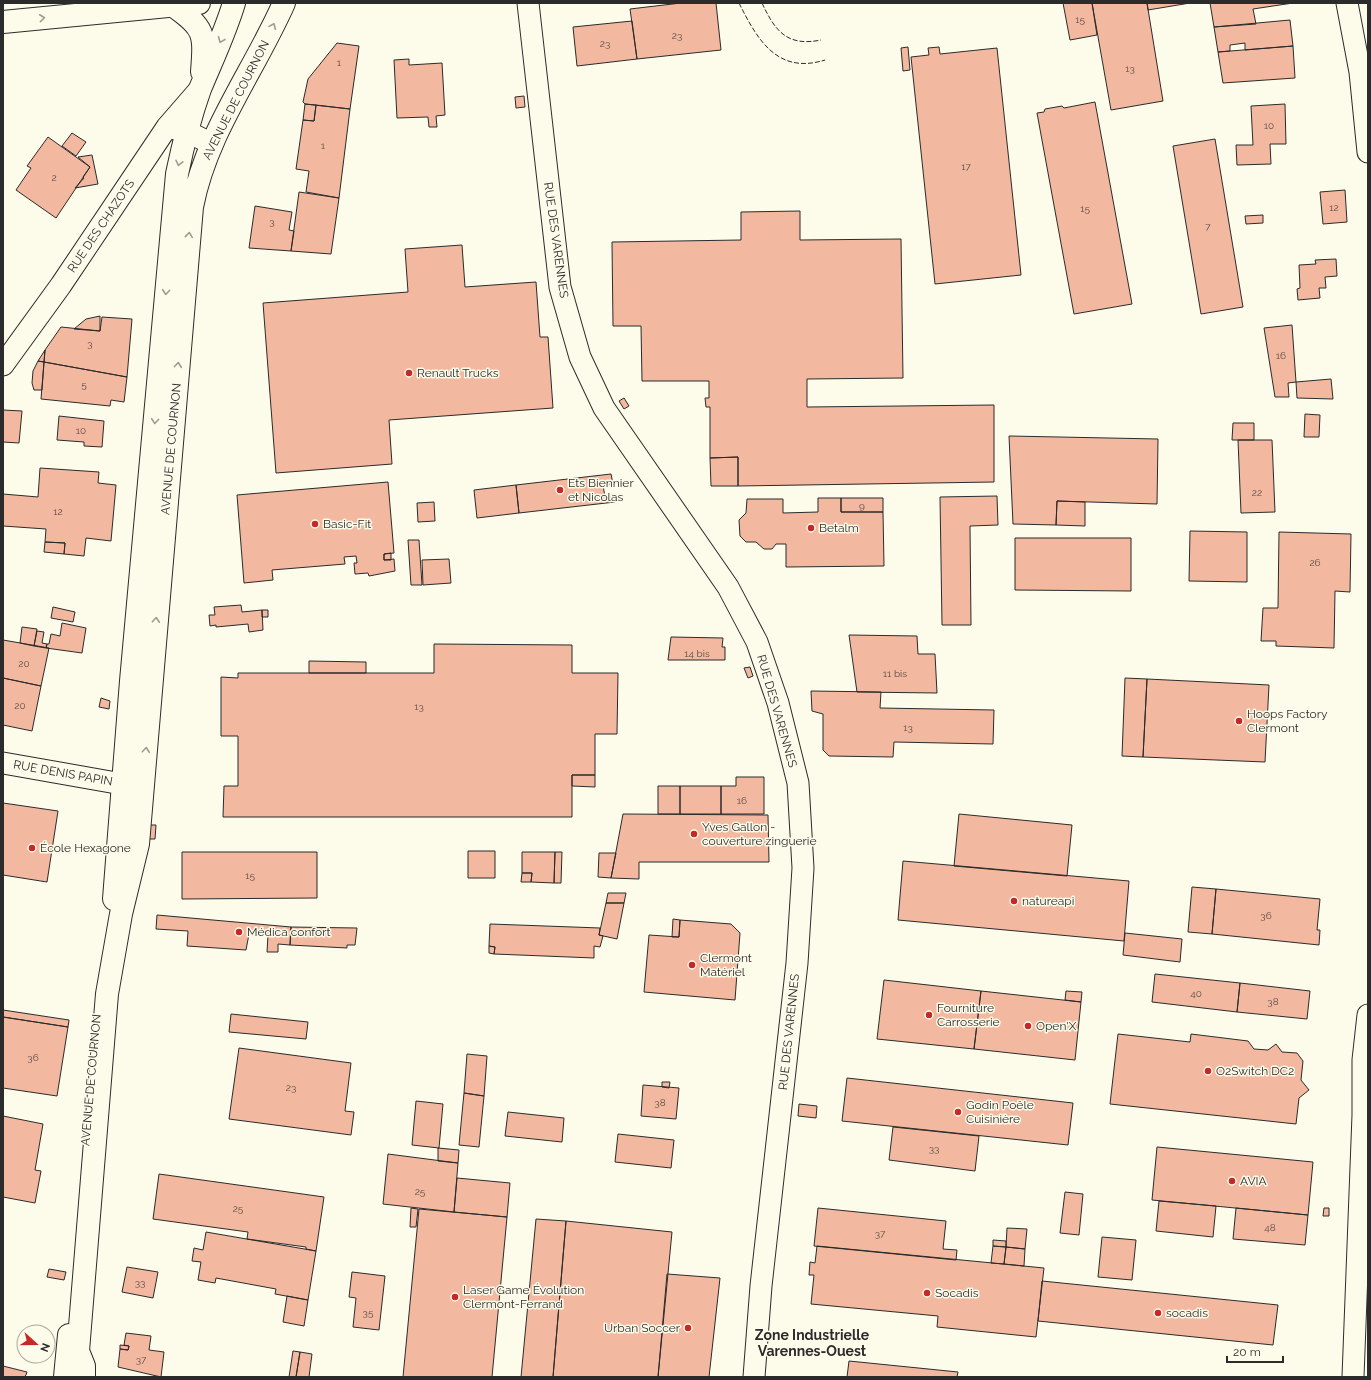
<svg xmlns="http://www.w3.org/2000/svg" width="1371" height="1380" viewBox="0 0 1371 1380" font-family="Raleway,sans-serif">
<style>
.building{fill:#f2b8a0;stroke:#2b2b2b}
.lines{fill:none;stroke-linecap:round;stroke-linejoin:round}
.minor-casing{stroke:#2b2b2b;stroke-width:23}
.major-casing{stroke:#2b2b2b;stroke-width:24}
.minor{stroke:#fdfbea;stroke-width:21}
.major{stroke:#fdfbea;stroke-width:22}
.fence{stroke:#2b2b2b;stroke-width:1;stroke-dasharray:5 2;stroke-linecap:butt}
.oneway{stroke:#9e9d94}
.poi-dot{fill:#c62828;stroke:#fdfbea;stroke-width:1.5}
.labels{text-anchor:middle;stroke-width:3;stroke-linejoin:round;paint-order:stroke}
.number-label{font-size:10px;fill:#5d4e48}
.street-label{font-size:12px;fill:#2b2b2b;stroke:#fdfbea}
.poi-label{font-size:12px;fill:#2b2b2b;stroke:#fdfbea;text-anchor:start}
.quarter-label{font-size:14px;font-weight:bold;fill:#2b2b2b;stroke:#fdfbea}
</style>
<rect width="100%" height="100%" fill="#fdfbea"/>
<!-- building -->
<path class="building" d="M681,3H716L721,50L637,59L630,9Z
M1063,3H1092L1097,35L1070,40Z
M1092,3H1147L1163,101L1111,110Z
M1147,3H1190L1148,10Z
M1210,3H1293L1253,9L1256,24L1214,27Z
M1290,20L1293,46L1245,50V43L1230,45V51L1218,52L1214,27Z
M632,21L637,59L577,66L573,27Z
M337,43L359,46L350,109L305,104L303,102L308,79Z
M1293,46L1295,78L1223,83L1218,52Z
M908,47L910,70L903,71L901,48Z
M939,47L940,54L997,48L1021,275L935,284L911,57L929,55L928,48Z
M409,59V65L442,63L445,115L436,116L437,127H429L428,117L397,118L394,60Z
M524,96L525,107L516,108L515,97Z
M1095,102L1132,304L1074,314L1037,113L1044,112L1045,109L1062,106L1064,108Z
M305,104L316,105L314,121L303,120Z
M1285,104L1286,144H1270L1271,164L1237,165L1236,145H1253L1251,106Z
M316,105L350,109L339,198L306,192L309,171L296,169L303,120L314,121Z
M72,133L86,142L76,156L62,146Z
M48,137L90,167L56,218L16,190L31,168L27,166Z
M1215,139L1243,307L1201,314L1173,146Z
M92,155L98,184L75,188L84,178L83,177L90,167L78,157Z
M1345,190L1347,222L1323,224L1320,192Z
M299,192L339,198L331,254L291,251Z
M255,206L292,212L289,230L294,231L291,251L249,248Z
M800,211V240L901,239L903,378L807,379V407L994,405V482L738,486V457L710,458V407H706L705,398H709V381H642L641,326H613L612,242L741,240V212Z
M1263,215V223L1246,224L1245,216Z
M462,245L465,287L536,282L540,337H548L553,408L389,420L392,464L276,473L263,303L408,292L405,249Z
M1336,259L1337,276L1325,277L1326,288H1319L1320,298L1298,300L1297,289L1300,288L1299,265L1316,264L1315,260Z
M100,316V331L74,329L86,319Z
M102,317L132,319L127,377L44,362L45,350L61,327L100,331Z
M1292,325L1296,382L1288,383L1289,397H1275L1264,328Z
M45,350L44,362L38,361Z
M38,361L44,362L42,390H34L32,383L33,371Z
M44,362L127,377L124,402L111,400L110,406L41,399Z
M1331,379L1333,399L1297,398L1296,382Z
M624,398L629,406L624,409L619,401Z
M3,410L22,411L19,443L3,442Z
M1305,414L1320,415L1319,437H1304Z
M59,416L104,421L102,447L84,446V442L57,440Z
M1233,423H1254V440H1232Z
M1009,436L1158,439L1157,504L1057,501L1056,525L1013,524Z
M1238,440H1272L1275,512L1241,513Z
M738,457V486H711L710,458Z
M40,468L99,472L98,483L116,485L111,541L86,538L84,556L64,554L65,543L45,542L46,529L3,526V494L38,497Z
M611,474L613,484L603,485L605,497L614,496L615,502L519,513L516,485Z
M388,482L394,553L384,554V560L394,559L395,571L369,576L368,573L355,574L354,563H357L356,556L344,557L345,564L272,570L273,580L244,583L237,495Z
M516,485L519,513L477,518L474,490Z
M997,496L998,525L970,526L971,625H942L940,497Z
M818,498H841V512H883L884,566L786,567V544H776L772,549H764L756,542H746L740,536L739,520L746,513L747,499H783V513L818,512Z
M841,498H883V512H841Z
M1057,501L1085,502V526L1056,525Z
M434,502L435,521L418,522L417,503Z
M1190,531L1247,532V582L1189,581Z
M1279,532L1351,534L1350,592L1335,591L1334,648L1276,646V641H1261L1263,608H1278Z
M1015,538H1131V591L1015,590Z
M408,540H419L422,585H411Z
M45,542L65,543L64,554L44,552Z
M391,553V560H384V554Z
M449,559L451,583L423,585L422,560Z
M241,605L242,612L262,610L263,630L249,632L248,624L216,627V625L210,626L209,615H215L214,607Z
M53,607L75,612L73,622L51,618Z
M262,610H268V617H262Z
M62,623L86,628L82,653L46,648L47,644H49L51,634L60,636Z
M22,627L37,629L34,646L20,643Z
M37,631L44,632L42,643L47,644L46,648L34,646Z
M849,635L917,636L918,654H935L937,693L857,692Z
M671,637L723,638L722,647H725V660H668Z
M3,640L49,648L41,686L3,678Z
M434,644L572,645V673H618L617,734H595V775H572V817H223L224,786H238V736H221V677L238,678V673H434Z
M309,661L366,662V673H309Z
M750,667L753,676L748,678L744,668Z
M3,678L41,686L32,731L3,725Z
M1125,678L1147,679L1143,757L1122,756Z
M1147,679L1269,685L1265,762L1143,757Z
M811,691L881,692L880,708L994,710L993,744L894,742L893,757L829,756L823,750V714L812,711Z
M101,698L110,701L109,709L99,707Z
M572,775H595V787L572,786Z
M736,777H764V814H721V786H736Z
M658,786H680V814H658Z
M680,786H721V814H680Z
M3,803L58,811L47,882L3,875Z
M623,814L768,815L769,862H639V879L611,878Z
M959,814L1072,825L1067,876L954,866Z
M148,825H156L155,839H147Z
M468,851H495V878H468Z
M182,852H317V898L182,899Z
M522,852H555L554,883L531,882L532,873H522Z
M555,852H562L561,883H554Z
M599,853H616L611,878L598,877Z
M903,861L1129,881L1124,941L898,920Z
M522,873H532L531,882H521Z
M1192,887L1216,889L1212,934L1188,932Z
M1216,889L1320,899L1317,930H1320L1319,945L1212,934Z
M608,893H626L624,903H606Z
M606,903H624L617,939L599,935Z
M157,915L291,927L290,945L278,944V952H267L268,935L249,934L246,950L187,946L188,931L156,929Z
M673,919L680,920L679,937H672Z
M680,920L731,924L740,933L735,1000L644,992L649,935L679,937Z
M490,924L600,928L599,935L603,936L600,947L594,946V958L494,954L495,947L489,946Z
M291,927L357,928L355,945H347V948L290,945Z
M1125,933L1182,939L1180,962L1123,955Z
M489,946L495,947L494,954L489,953Z
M1155,974L1240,983L1237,1012L1152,1002Z
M884,980L981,991L974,1049L877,1039Z
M1240,983L1310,991L1307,1019L1237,1012Z
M981,991L1081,1002L1075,1060L974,1049Z
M1066,991L1082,992L1081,1002L1065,1000Z
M3,1010L69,1020L68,1027L3,1017Z
M231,1014L308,1022L306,1039L229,1032Z
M3,1017L68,1027L57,1096L3,1088Z
M1118,1034L1190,1042L1191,1034L1248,1041L1254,1049L1268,1050L1276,1044L1282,1052L1297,1053L1303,1061L1301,1080L1309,1090L1299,1098L1296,1124L1110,1104Z
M239,1048L351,1063L345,1111L354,1112L351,1135L229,1119Z
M467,1054L487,1056L484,1096L464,1093Z
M847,1078L1073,1103L1068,1145L842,1121Z
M662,1082H670L669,1088L662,1087Z
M643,1085L679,1088L676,1119L641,1116Z
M464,1093L484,1096L479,1147L459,1145Z
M416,1101L443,1104L439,1148L412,1145Z
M799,1104L817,1106L816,1118L798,1116Z
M508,1112L564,1118L562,1142L505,1136Z
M3,1116L43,1124L35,1170L41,1171L35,1203L3,1197Z
M893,1127L979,1136L975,1171L889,1160Z
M618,1134L674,1140L671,1168L615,1162Z
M1157,1147L1313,1162L1308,1215L1152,1200Z
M438,1148L459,1150L458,1163L438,1161Z
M388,1154L458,1163L454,1212L383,1204Z
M159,1174L324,1197L316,1251L306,1249V1247L247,1239L248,1232L153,1219Z
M457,1178L510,1183L507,1217L454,1212Z
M1065,1192L1083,1194L1079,1235L1060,1233Z
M1159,1201L1216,1206L1213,1237L1156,1231Z
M411,1208L418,1209L416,1227H410Z
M818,1208L946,1221L943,1249L957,1250L956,1260L814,1246Z
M1236,1208L1308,1215L1305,1245L1233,1239Z
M1324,1208H1329V1216H1323Z
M419,1209L507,1217L492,1377H403Z
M536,1219L566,1221L553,1377H521Z
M566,1221L672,1232L658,1377H553Z
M1007,1228L1027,1229L1025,1249L1006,1247Z
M206,1232L316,1251L308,1300L275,1294L276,1289L216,1278L215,1283L198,1280L201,1262L192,1261L194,1248L203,1250Z
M1102,1237L1136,1240L1132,1280L1098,1277Z
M993,1240L1006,1241V1247L993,1246Z
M817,1246L1044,1268L1036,1337L937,1327L938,1316L811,1304L814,1275H809L810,1262L815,1263Z
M993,1246L1006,1247L1004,1264L991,1263Z
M1006,1247L1025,1249L1024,1266L1004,1264Z
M127,1267L158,1272L153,1298L122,1292Z
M49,1269L66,1272L64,1280L47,1277Z
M352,1272L385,1276L379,1330L353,1327L356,1298L349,1297Z
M667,1274L720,1278L709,1377H658Z
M1042,1281L1278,1305L1273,1345L1038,1321Z
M287,1296L308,1300L304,1326L283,1322Z
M126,1333L151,1336L149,1350L164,1352L161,1377L118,1367L120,1349L128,1350L129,1346L124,1345Z
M120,1345L129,1346L128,1350L120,1349Z
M293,1351L300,1352L296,1377H289Z
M300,1352L312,1354L309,1377H296Z
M849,1361L958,1372L957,1377H847Z
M3,1366L27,1372L26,1375L24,1377H3Z"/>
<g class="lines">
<!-- minor casing -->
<g class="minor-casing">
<path id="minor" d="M528,3L560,287L580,357L604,408L728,587L757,642L778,703L798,783L803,868L797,963L761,1286L754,1377
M1347,3L1360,72L1368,152
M170,128L186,131L212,144
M3,365L61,285L167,127L200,89
M3,763L122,784L139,776
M1353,1377L1363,1115V1060L1368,1015"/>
</g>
<!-- major casing -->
<g class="major-casing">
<path id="major" d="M172,5C205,28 205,33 202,72
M3,22L199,3
M114,899L131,681L177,174C183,145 190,117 200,89C212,60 225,33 234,3
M65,1377L69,1335
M84,1377V1366L78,1351L107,994L121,914L138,844L192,207C206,133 254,71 284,3"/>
</g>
<!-- minor -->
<use href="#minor" class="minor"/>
<!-- major -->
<use href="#major" class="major"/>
<!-- fence -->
<path class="fence" d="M739,3C757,39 777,75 825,60
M762,3C775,31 787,47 821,40"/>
</g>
<!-- one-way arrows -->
<defs><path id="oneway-chevron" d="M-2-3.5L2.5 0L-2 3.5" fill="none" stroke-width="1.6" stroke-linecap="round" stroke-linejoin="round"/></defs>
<g class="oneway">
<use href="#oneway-chevron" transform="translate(42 18) rotate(-6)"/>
<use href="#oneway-chevron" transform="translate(273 26) rotate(-66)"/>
<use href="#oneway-chevron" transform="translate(221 40) rotate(112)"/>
<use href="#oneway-chevron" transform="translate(179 163) rotate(102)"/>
<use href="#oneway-chevron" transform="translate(189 235) rotate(-84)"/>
<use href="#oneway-chevron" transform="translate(166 292) rotate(95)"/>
<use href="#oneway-chevron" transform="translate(178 365) rotate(-85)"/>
<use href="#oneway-chevron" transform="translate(155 421) rotate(95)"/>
<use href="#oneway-chevron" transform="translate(156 620) rotate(-86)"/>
<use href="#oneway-chevron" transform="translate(146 750) rotate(-85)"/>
</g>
<!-- markers -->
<g class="poi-dot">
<circle cx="409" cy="373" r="4"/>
<circle cx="560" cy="490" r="4"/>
<circle cx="315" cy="524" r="4"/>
<circle cx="811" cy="528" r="4"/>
<circle cx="1239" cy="721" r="4"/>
<circle cx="694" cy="834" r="4"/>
<circle cx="32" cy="848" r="4"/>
<circle cx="1014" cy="901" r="4"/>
<circle cx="239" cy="932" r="4"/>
<circle cx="692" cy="965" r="4"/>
<circle cx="929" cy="1015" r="4"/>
<circle cx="1028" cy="1026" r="4"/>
<circle cx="1208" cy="1071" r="4"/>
<circle cx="958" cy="1112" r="4"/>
<circle cx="1232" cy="1181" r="4"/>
<circle cx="927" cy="1293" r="4"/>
<circle cx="455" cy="1297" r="4"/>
<circle cx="1158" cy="1313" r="4"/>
<circle cx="688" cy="1328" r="4"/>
</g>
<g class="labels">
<!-- number labels -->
<g class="number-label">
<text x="1080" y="23">15</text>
<text x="677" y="39">23</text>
<text x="605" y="47">23</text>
<text x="339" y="66">1</text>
<text x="1130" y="72">13</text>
<text x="1269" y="129">10</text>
<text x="323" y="149">1</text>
<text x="966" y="170">17</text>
<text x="54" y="181">2</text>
<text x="1334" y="211">12</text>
<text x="1085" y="212">15</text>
<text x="272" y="225">3</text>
<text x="1208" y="230">7</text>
<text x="90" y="347">3</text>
<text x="1281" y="359">16</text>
<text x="84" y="388">5</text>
<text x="81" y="434">10</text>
<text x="1257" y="496">22</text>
<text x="862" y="509">9</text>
<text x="58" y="515">12</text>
<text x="1315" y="566">26</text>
<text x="697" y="657">14 bis</text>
<text x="24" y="667">20</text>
<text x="895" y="677">11 bis</text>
<text x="20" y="709">20</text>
<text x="419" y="710">13</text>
<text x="908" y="731">13</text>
<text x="742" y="804">16</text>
<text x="250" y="879">15</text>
<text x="1266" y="919">36</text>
<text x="1196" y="997">40</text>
<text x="1273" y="1005">38</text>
<text x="33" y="1061">36</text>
<text x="291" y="1091">23</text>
<text x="660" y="1106">38</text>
<text x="934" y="1152">33</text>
<text x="420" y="1195">25</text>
<text x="238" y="1212">25</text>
<text x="1270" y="1231">48</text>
<text x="880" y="1237">37</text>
<text x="140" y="1286">33</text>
<text x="368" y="1316">35</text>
<text x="141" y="1363">37</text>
</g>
<!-- street labels -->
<g class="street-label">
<text transform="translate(236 100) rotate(-63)" y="4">AVENUE DE COURNON</text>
<text transform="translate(101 226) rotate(-56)" y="4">RUE DES CHAZOTS</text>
<text transform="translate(556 240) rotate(82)" y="4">RUE DES VARENNES</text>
<text transform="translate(171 449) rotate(-85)" y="4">AVENUE DE COURNON</text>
<text transform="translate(777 711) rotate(74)" y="4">RUE DES VARENNES</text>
<text transform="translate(63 773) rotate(10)" y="4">RUE DENIS PAPIN</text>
<text transform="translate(789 1032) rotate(-84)" y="4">RUE DES VARENNES</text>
<text transform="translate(91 1080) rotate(-85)" y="4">AVENUE DE COURNON</text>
</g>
<!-- poi labels -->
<g class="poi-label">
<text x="417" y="377">Renault Trucks</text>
<text x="568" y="487">Ets Biennier<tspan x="568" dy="14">et Nicolas</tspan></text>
<text x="323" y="528">Basic-Fit</text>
<text x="819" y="532">Betalm</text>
<text x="1247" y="718">Hoops Factory<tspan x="1247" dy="14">Clermont</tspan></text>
<text x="702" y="831">Yves Gallon -<tspan x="702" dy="14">couverture zinguerie</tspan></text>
<text x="40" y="852">École Hexagone</text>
<text x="1022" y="905">natureapi</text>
<text x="247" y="936">Médica confort</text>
<text x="700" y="962">Clermont<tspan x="700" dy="14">Matériel</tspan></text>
<text x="937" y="1012">Fourniture<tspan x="937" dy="14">Carrosserie</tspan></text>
<text x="1036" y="1030">Open'X</text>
<text x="1216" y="1075">O2Switch DC2</text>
<text x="966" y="1109">Godin Poêle<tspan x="966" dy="14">Cuisinière</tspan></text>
<text x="1240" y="1185">AVIA</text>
<text x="463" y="1294">Laser Game Évolution<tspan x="463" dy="14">Clermont-Ferrand</tspan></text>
<text x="935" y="1297">Socadis</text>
<text x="1166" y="1317">socadis</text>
<text x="680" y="1332" text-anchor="end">Urban Soccer</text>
</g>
<!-- quarter labels -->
<g class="quarter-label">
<text x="812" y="1340">Zone Industrielle<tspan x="812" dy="16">Varennes-Ouest</tspan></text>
</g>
</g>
<!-- border -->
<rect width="1371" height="1380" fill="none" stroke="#2b2b2b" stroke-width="8"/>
<!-- north arrow -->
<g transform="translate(36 1344) rotate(111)"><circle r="19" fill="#fdfbea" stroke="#a9a89e"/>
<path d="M0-3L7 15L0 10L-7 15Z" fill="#c62828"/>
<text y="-6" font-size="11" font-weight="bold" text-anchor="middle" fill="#2b2b2b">N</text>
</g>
<!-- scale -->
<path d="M1227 1356v6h56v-6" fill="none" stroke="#2b2b2b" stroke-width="2"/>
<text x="1233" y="1356" font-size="12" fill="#2b2b2b" stroke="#fdfbea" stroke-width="3" paint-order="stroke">20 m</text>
</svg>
